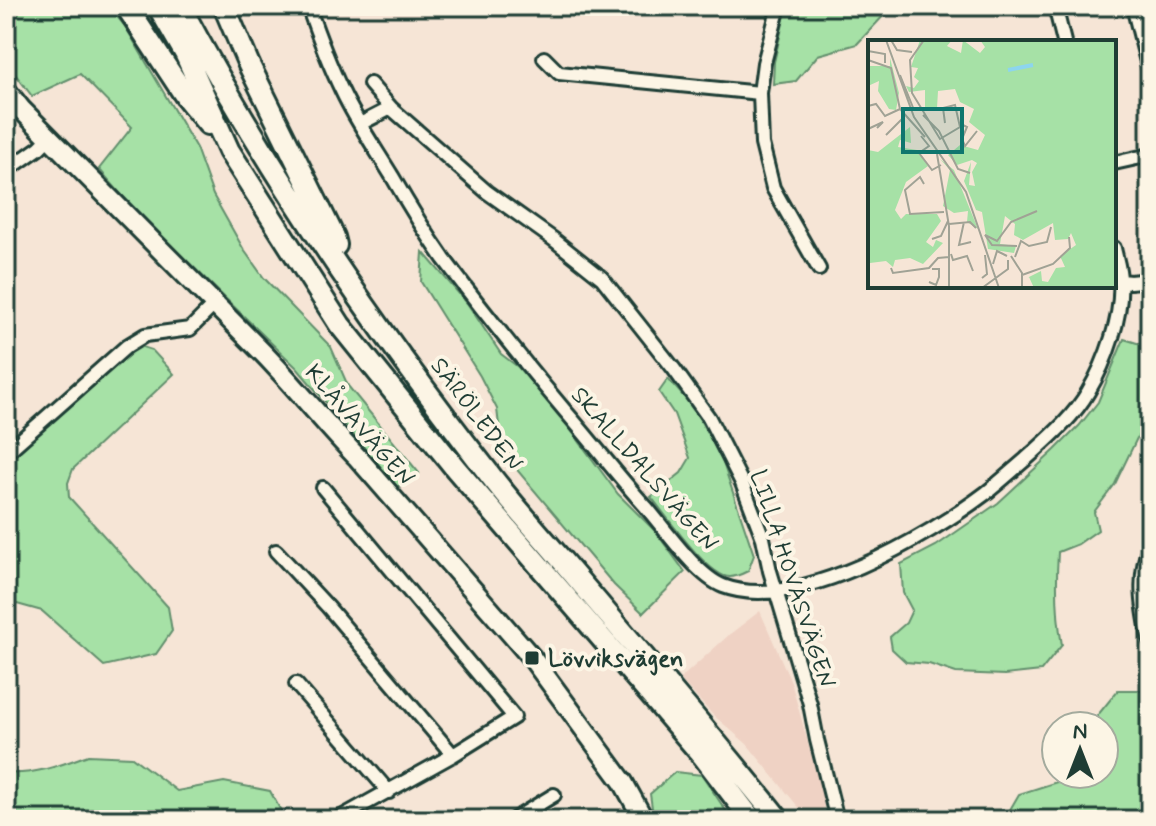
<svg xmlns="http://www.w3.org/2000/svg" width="1156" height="826" viewBox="0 0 1156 826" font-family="Mynerve,sans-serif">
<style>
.built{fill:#efd2c4}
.green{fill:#a6e1a6;stroke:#628f6d;stroke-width:2}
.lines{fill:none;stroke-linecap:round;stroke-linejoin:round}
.street-casing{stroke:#1f3d34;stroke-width:18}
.secondary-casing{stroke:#1f3d34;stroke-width:24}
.primary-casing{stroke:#1f3d34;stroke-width:26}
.street{stroke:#fcf5e5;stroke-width:12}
.secondary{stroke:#fcf5e5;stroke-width:18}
.primary{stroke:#fcf5e5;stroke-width:20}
.poi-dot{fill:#1f3d34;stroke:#fcf5e5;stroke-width:3}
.labels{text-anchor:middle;stroke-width:8;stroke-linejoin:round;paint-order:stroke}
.street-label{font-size:24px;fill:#1f3d34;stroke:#fcf5e5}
.poi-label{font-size:24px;font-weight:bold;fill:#1f3d34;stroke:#fcf5e5;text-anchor:start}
.inset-river{fill:none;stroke:#8dd5ee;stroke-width:4}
.inset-road{fill:none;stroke:#a0a295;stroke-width:2}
.view{fill:#0f766e;fill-opacity:0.15;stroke:#0f766e;stroke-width:4}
.inset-edge{fill:none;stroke:#1f3d34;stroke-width:4}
</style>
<rect width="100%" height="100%" fill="#f6e5d6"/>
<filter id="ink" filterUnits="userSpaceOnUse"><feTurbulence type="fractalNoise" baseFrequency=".0125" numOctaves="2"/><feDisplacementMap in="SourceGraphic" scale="16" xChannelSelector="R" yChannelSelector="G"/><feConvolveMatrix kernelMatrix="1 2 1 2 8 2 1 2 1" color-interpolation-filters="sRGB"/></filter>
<g filter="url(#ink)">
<!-- built -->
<path class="built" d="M760,611L791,682L824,800L823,820H809L747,744L712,714L680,679L730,634Z"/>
<!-- green -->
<path class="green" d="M6,6H108L125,26L196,148L213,195L244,250L264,278L331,347L348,386L419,473L397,487L297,368L134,209L99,169L132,127L80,74L32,96L6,62Z
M787,6H886V13L857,44L818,55L796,81L773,84L774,62Z
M423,252L467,303L501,354L518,367L556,410L618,494L655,531L685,572L643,613L614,585L518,471L500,434L497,409L480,376L421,282Z
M1124,339L1150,347V418L1137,438L1115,484L1094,512L1098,530L1078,544L1058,552C1056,584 1056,614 1062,645L1041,671L1005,675L956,673L929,664L906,662L892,649L890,637L906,623L912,610L903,593L901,564L936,546L998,503L1055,450L1079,426L1098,402Z
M136,345L152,350L174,374L73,469L68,483L69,497L168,607L172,631L156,654L104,666L42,611L6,601V461Z
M668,379L693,407L722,460L754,555L748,571C742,574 735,577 730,577C708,577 665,514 651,497L681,473L690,458L674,414L659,392Z
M1118,690H1150V820H1004L1019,794L1082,774H1104V726H1099L1097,716Z
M88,755L132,757L177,791L224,782L270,791L286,820H6V773C36,775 61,765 88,755Z
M675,772L702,775L732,820H656L653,815L650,794Z"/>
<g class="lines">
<!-- street casing -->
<g class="street-casing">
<path id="street" d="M308,6C318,35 329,64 342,91C356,121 375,148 392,176C408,204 425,232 444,259C483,311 524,362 566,412C593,443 618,476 646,507C665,529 697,576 723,586C796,614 929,536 986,493C1000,482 1013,470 1026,459C1048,439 1073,418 1088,392C1106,362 1123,315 1120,280C1120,269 1116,258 1114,248
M779,6L764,63L760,93L762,144L773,188L819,269
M1055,6L1064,42
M1133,6L1150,74
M544,58L559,73L760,93
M370,84L391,108L487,192L553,239L602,278L674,369L709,418L742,483L763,538L770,571L810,704L817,740L837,820
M360,124L391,108
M1114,163L1150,155
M6,171L39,148L50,137
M1121,281L1130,282L1150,280
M6,453L127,346L145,335L190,329L215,304
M323,488L514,717L453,755L336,820
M1150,545C1137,577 1143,609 1150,641
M276,551L328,607L453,755
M296,684L389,792
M513,820L554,795"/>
</g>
<!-- secondary casing -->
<g class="secondary-casing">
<path id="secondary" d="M6,90L21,109L263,353C296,387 325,424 358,458L532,658L623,782L644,820"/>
</g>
<!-- primary casing -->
<g class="primary-casing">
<path id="primary" d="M126,6L186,97L208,124
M158,6L185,53L229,151L340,325L456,469L703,756L752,820
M180,6C267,170 373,325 487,471C511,503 539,533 565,564C637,649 710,733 779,820
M224,6L249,65L334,237L336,245"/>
</g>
<!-- street -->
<use href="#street" class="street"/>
<!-- secondary -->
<use href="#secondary" class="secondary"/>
<!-- primary -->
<use href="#primary" class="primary"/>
</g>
</g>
<!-- markers -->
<rect class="poi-dot" x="524" y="650" width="16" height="16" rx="4"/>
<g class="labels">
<!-- street labels -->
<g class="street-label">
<text transform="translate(477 414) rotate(53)" y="8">SÄRÖLEDEN</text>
<text transform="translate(360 425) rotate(49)" y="8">KLÅVAVÄGEN</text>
<text transform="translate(645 469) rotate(49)" y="8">SKALLDALSVÄGEN</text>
<text transform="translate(793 579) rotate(72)" y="8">LILLA HOVÅSVÄGEN</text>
</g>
<!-- poi labels -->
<g class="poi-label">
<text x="548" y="666">Lövviksvägen</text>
</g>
</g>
<!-- overview -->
<g transform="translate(868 40)">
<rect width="248" height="248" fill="#f6e5d6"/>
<path d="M52,0H84L79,6L93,13L95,0L112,13L117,7L112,0H248V248H166L161,237L155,240L173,231L174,241L180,242L188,228L197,227L192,216L208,205L203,193L200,199L187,200L185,183L155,200L146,195L147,184L137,176L132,204L148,206L146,213L120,209L114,172L108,170L96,141L103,122L101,145L107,146L104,132L109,123L104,120L89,125L80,115L92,105L110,110L117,95L101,82L106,69L92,62L87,49L70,51L69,68H57V50L41,52L38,46L46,48L51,41L46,37L50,28L43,27ZM22,18L31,53L28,70L21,69L10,51L11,41L0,46V26H22ZM42,87L43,103L32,100L30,107L49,110L60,126L38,142L27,170L33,179L38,174H69L73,181L58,202L65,207L68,200L75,203L55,224L42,218L27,220L25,227L18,221L2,223L0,110L10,112ZM72,119L86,130L110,189L99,182L100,171L86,173L75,166L82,130Z" fill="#a6e1a6"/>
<path class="inset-river" d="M140,30L165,25"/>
<path class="inset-road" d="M18,0L46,77L98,152L131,248M23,0L29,10L44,12M56,0L42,20L44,53L72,99L92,87L87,65L75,68L77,83M0,11L17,14V23M0,20L23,28L32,69L57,97M32,35L46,70M0,66L8,64L17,76L32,69M55,75L71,91L90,129L102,133M93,84L99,87L94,99L97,106L109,91M0,89L15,82L9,88M18,95L36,77M53,96L61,106L51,113L64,130L73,125M69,114L81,186V248M56,144L52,137L37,150L42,174L76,172M96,182L91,205L103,202M81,184L102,182L108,188M64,199L73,196L80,181M149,206L124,205L117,195L129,201L143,182L169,171M83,214L85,220L99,216L105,231M143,216L154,233V248M147,217L153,201L161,206L179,202L183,187M125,224L129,211L139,216M23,228L25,233L61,228L70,218L81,217M154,235L185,224L202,208L201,197M114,238L119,234L117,215M61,242L68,245L71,237V229H64M114,248L140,229V220"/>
<path class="view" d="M35,69H94V112H35Z"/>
<rect width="248" height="248" class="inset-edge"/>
</g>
<!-- margin -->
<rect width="1156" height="826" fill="none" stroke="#fcf5e5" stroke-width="32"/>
<rect x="16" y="16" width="1124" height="794" fill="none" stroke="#1f3d34" stroke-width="3" filter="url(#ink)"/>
<!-- north arrow -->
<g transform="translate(1080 750)"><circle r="38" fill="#fcf5e5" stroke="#a4ab9e" stroke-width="2"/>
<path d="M0-6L14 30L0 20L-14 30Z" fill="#1f3d34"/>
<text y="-12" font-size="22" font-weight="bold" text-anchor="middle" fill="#1f3d34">N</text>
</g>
</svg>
